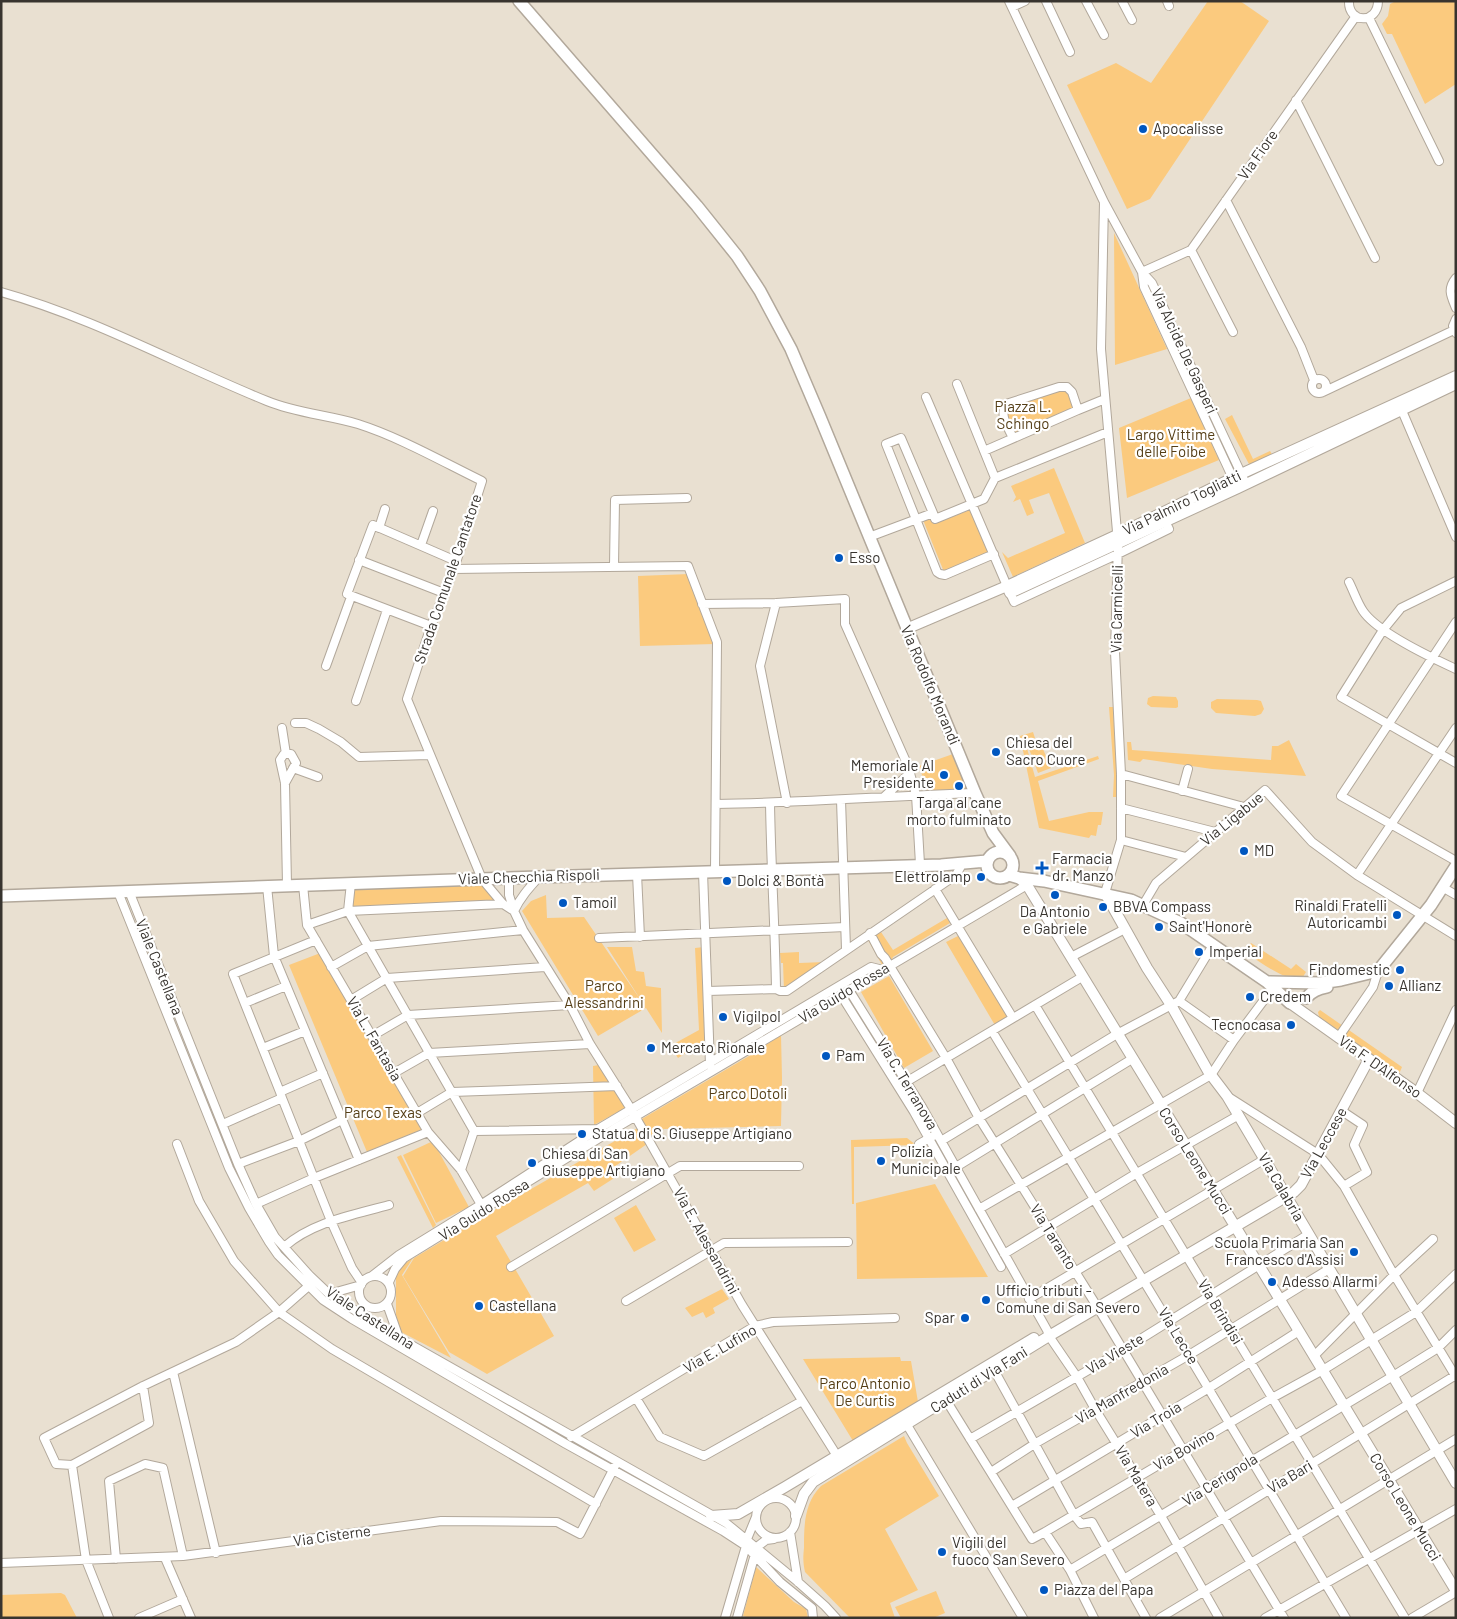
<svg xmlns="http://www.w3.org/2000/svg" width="1457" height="1619" viewBox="0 0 1457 1619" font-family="Barlow,sans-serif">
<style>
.green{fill:#fbca7e}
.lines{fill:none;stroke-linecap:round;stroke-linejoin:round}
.minor-casing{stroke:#b2a89b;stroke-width:10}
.tertiary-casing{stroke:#b2a89b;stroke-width:12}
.secondary-casing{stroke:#b2a89b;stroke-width:14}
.minor{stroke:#fff;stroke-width:8}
.tertiary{stroke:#fff;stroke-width:10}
.secondary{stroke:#fff;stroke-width:11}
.poi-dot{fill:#0057c0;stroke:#fff;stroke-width:2}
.labels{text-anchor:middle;stroke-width:4.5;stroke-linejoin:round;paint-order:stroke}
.poi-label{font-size:15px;fill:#38342f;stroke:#fff;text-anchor:start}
.street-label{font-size:15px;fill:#38342f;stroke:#fff}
.park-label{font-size:15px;fill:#553e16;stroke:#fff}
</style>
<rect width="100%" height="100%" fill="#e9e0d1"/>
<!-- green -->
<path class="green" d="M1208,1H1240L1269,21L1150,199L1127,209L1067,85L1116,63L1151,83Z
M1396,1H1456V84L1425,104L1392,34H1387L1382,24L1388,16L1390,4Z
M1114,233L1167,349L1115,365Z
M1067,387L1078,410L1013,438L1003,415L1006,404Z
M1191,398L1219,460L1127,498L1119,428Z
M1232,415L1253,459L1270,451L1273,456L1250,466L1225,419Z
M1054,468L1085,543L1013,577L1002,552L1008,558L1065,533L1049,493L1029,500L1034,513L1027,516L1020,499L1013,502L1016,497L1011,486Z
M972,509L990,553L944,572L923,520L931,517L934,524Z
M689,574L715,644L640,646L638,576Z
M1153,696L1176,697L1178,701V707L1176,708L1151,707L1147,704L1148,698Z
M1217,699L1257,700L1261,701L1264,709L1261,714L1255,716L1216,713L1211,708V702Z
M1109,707H1113L1117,774V797H1113L1114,775Z
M1033,732L1035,738L1025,741L1035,777L1098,756L1099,759L1038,781L1049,821L1089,812H1103L1101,825H1098L1096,836L1091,835L1089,838L1039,828L1020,736Z
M1289,740L1306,776L1212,769L1143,759L1140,762L1128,760L1127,742H1131L1132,750L1271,760L1272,746H1278Z
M1040,742L1051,768L1038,773L1028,746Z
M953,754L968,791L928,793L919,766Z
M480,881L496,901L350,909L353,885Z
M546,895L547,918L584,917L642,1002L607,947H632L636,971L644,972L646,986L661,988L662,1033L646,1008L598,1036L522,911L531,901Z
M947,918L950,923L893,957L892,959L882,965L868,940L881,932L893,950Z
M960,935L1010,1019L996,1027L946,942Z
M1251,943L1291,969L1296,964L1306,972L1301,980C1280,978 1262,963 1245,952Z
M704,947L707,1039L678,1058L670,1046L699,1030L695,948Z
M323,952L426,1128L367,1152L289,965Z
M799,952V963L825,962L784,990L783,963H781L780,953Z
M889,976L933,1051L904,1068L861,992Z
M1320,1010L1402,1067L1399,1074L1319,1017L1318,1012Z
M781,1035L782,1078L781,1126L664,1129L651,1137L640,1120L749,1056Z
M599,1065L627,1107L594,1125L593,1066Z
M641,1126L647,1144L614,1167L619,1175L594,1191L588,1183L496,1236L554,1336L487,1374L449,1352L403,1276L414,1258L484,1216Z
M907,1138L916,1145L854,1147V1204H852L851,1140Z
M433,1141L469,1207L436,1223L403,1155Z
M401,1155L436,1225L433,1228L397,1157Z
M935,1184L988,1277L857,1279L856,1203Z
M636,1205L656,1240L634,1252L614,1218Z
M413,1258L402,1275L451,1358L403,1333L400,1330L396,1315V1276L400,1267Z
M722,1289L729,1299L713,1308L715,1313L706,1318L703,1312L692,1317L685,1308Z
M900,1357L901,1361H911L918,1402L853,1441L803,1359Z
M904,1436L907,1443L939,1496L885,1529L918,1590L890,1603L895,1618H850L805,1572C803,1563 803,1557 804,1548C804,1526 804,1503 821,1486Z
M756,1567L794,1602L806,1609L808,1618H751L743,1616Z
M936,1591L945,1613L933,1618H901L895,1607Z
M61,1593L65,1595L77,1618H1V1595Z"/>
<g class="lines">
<!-- minor casing -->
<g class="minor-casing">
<path id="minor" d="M1009,1L1104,202L1142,272L1152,283L1246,484
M1046,1L1070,52
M1086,1L1104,35
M1122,1L1132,20
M1167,1L1169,6
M1349,1C1348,24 1378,24 1378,1
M1012,7L1025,1
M1369,18L1439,161
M1296,100L1375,258
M1226,200L1301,347L1314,380
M1104,202L1101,349L1118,543L1115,652L1121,774V840L1105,893
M1191,250L1233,332
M1142,272L1191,250L1356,16
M1142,272L1144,287L1235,483
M1456,278C1447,289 1451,296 1456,308
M1,292C94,318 178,365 267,401C296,413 328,415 358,424C399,437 443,462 482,481L454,569L431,626L407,699L482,879L503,904L514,911
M1456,319L1453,326L1456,333
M1312 386a7 7 0 1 1 14 0a7 7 0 1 1-14 0Z
M957,384L995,478
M1323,392L1454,330
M926,397L1007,586
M1400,406L1456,537
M1078,410L1105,399
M984,451L1078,410L1072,392L1067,387H1059L1006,404C999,415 1008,427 1013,438
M933,513L901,438L886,444L937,572L940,574L945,575L994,554
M379,528L385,509
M869,537L933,513L935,519L984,499L995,478L1108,432
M421,545L433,511
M359,560L444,593
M614,567L615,500L687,498
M454,569L688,566L717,642L715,871
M1456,581L1401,608L1383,630L1341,697L1456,763
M1349,582C1354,592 1357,602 1363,611C1377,632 1432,658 1456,669
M1010,593L1014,602L1118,554L1169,529L1164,519
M776,603L760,666L787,803
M702,604L776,603L845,599V624L908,766L916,795L920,864
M1456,622L1341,796L1456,861
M431,626L347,594L373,525L456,561
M326,666L351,597
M356,701L387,610
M295,723H306L319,729L341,742L359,757L429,755
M282,728L286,754
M293,768L318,777
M1121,774L1244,807
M285,783L296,763L291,754H284L280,760L285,783L287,885
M1182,791L1188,769
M884,797L910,773
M841,800L846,949
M770,803C771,865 775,927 776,989
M716,804C802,803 889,796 975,793
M1121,808L1215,832
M1121,840L1186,857
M703,872L710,1065
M637,874L640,937
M1357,875L1456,728
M509,878V895L514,911L523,930L570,1005L590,1044L631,1109L742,1305L839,1459
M351,883L348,911L307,925L428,1132L461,1170L483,1208
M303,885L307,925
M267,886L274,956L359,1160
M1442,887L1456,895
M935,889L1013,1018
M129,891L238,1164L256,1204L275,1237L310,1276L329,1294L399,1338L726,1523L798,1582L825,1606L836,1618
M118,892L229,1168L249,1208L269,1242L278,1255L323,1300L352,1319L566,1444L723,1531L746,1546L780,1582L812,1608L813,1618
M1143,905L1156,883L1265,790L1312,842L1357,875L1456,936
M514,911C520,898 529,888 539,877
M870,933L881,954L885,958L946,1058L979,1118L1098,1308L1284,1618
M599,938L845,927
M1071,957L1125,929
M331,967L368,946L523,930
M849,990L922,1107L1047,1330L1049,1336L1077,1377L1095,1409L1161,1516L1219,1618
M708,991L776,989L780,991H787L956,875L960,868
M841,995L914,1112L1001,1267
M351,1000L387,978L545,967
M1179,1001L1234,1040
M245,1003L286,986
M1035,1005L1405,1618
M992,1031L1168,1321L1346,1618
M372,1036L408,1015L570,1005
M1338,1038L1373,987L1378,971
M263,1048L305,1031
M394,1073L429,1053L590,1044
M906,1082L1082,977
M280,1092L233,974L316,940
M1417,1093L1456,1010
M1227,1096L1318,1154L1344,1186L1393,1273L1456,1377
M282,1098L331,1221L352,1268L362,1283
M1342,1111L1363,1125L1354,1145L1367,1172L1344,1186
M417,1113L452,1092L617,1086
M223,1124L282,1098L280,1092L323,1073
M474,1131L597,1129
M941,1141L1117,1034L1179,1001L1213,945
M177,1144L199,1201L234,1261L279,1312L332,1349L596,1504
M919,1144L933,1136
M238,1164L299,1141L342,1120
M956,1167L1132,1059
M461,1170L474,1131L348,911L503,904
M256,1204L314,1178L428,1132
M979,1209L1211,1075L1234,1040L1273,988
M284,1247C312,1222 353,1215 389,1205
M1004,1254L1137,1173L1239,1115
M511,1267L680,1166H799
M359 1292a16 16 0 1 1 32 0a16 16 0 1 1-32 0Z
M372,1276L399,1255L482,1204L598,1129L871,967L883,970
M389,1282L395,1269L404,1258L614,1129L1027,885
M329,1294L361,1285
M1029,1299L1265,1159
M626,1301L724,1243L848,1242
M387,1304L399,1338
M1314,1356L1394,1275L1433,1239
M994,1370L1074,1515L1081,1524L1092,1522L1146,1618
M173,1372L216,1553
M636,1398L660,1437L704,1456L802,1401
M946,1400L1032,1539L1045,1532L1070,1570L1094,1618
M904,1420L1023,1618
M571,1437L755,1326L773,1322L895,1318
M970,1439L1123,1350L1309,1234
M72,1465L149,1423L143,1386
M991,1472L1036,1443L1189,1355L1329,1269
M756 1518a20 20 0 1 1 40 0a20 20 0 1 1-40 0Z
M1012,1506L1209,1388L1299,1331
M790,1532L798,1582
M1045,1532L1272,1398L1323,1370L1416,1312L1456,1274
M165,1558L191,1618
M116,1559L109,1481L145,1464L163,1468L183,1556
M1,1563L183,1556L441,1521L557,1522L580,1534L615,1466
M1070,1570L1393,1376L1438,1348L1456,1330
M1124,1579L1456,1375
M109,1618L86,1560L72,1465L56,1464L44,1438L143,1386L236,1342L279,1312L312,1283
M139,1618L183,1599
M725,1618L746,1546L747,1539L756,1517
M737,1618L757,1547L766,1540L774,1539
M1160,1618L1456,1439
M1265,1618L1456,1509
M1412,1618L1456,1592"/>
</g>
<!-- tertiary casing -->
<g class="tertiary-casing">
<path id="tertiary" d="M1007,586L1010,593L1238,488L1456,384
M906,629L1007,586L1117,535L1241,474L1456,376
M1019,878L1027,885C1171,1120 1314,1355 1456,1591
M1105,893L1147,968L1171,1005L1208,1071L1227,1096L1456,1483
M1290,1003L1417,1093L1456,1123
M711,1516L738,1514L785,1487L1034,1338
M796,1516L804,1494L813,1482L1049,1336L1294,1192L1301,1185L1369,1059"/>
</g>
<!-- secondary casing -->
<g class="secondary-casing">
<path id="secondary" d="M519,1L697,206L737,256L760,291L791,349L820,417L975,793L993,833L1010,856
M987 865a13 13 0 1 1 26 0a13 13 0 1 1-26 0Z
M1009,875L1019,878L1044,881L1131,900L1181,923L1267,982L1290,1003
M1,896L539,877L941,865L987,861
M1267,982L1320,983L1341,980L1378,971L1431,905L1456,866
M1306,998C1312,991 1318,989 1327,987"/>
</g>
<!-- minor -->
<use href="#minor" class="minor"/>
<!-- tertiary -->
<use href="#tertiary" class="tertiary"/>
<!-- secondary -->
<use href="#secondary" class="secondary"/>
</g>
<!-- markers -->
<g class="poi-dot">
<circle cx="1143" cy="129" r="5"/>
<circle cx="839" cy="558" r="5"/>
<circle cx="996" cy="752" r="5"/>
<circle cx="944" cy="775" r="5"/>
<circle cx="959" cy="786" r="5"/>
<circle cx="1244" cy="851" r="5"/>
<path d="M1039.5 860.5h5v5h5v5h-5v5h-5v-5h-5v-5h5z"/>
<circle cx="981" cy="877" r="5"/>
<circle cx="727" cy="881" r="5"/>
<circle cx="1055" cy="895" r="5"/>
<circle cx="563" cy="903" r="5"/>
<circle cx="1103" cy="907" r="5"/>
<circle cx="1397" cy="915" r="5"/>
<circle cx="1159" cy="927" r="5"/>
<circle cx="1199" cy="952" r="5"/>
<circle cx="1400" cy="970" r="5"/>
<circle cx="1389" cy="986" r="5"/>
<circle cx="1250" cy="997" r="5"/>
<circle cx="723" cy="1017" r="5"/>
<circle cx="1291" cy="1025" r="5"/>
<circle cx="651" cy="1048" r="5"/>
<circle cx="826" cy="1056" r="5"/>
<circle cx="582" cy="1134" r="5"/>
<circle cx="881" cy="1161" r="5"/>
<circle cx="532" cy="1163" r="5"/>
<circle cx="1354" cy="1252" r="5"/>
<circle cx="1272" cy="1282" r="5"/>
<circle cx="986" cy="1300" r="5"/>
<circle cx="479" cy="1306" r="5"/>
<circle cx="965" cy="1318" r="5"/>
<circle cx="942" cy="1552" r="5"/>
<circle cx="1044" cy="1590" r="5"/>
</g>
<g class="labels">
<!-- poi labels -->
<g class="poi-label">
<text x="1153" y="134">Apocalisse</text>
<text x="849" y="563">Esso</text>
<text x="1006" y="748">Chiesa del<tspan x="1006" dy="17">Sacro Cuore</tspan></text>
<text x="934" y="771" text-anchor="end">Memoriale Al<tspan x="934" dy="17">Presidente</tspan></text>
<text x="959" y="808" text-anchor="middle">Targa al cane<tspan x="959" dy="17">morto fulminato</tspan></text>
<text x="1254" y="856">MD</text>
<text x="1052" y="864">Farmacia<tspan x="1052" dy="17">dr. Manzo</tspan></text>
<text x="971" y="882" text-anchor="end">Elettrolamp</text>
<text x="737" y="886">Dolci &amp; Bontà</text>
<text x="573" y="908">Tamoil</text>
<text x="1387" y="911" text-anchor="end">Rinaldi Fratelli<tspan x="1387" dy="17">Autoricambi</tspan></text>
<text x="1113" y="912">BBVA Compass</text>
<text x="1055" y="917" text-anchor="middle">Da Antonio<tspan x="1055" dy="17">e Gabriele</tspan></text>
<text x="1169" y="932">Saint'Honorè</text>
<text x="1209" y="957">Imperial</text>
<text x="1390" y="975" text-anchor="end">Findomestic</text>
<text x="1399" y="991">Allianz</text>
<text x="1260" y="1002">Credem</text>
<text x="733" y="1022">Vigilpol</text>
<text x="1281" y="1030" text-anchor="end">Tecnocasa</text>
<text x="661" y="1053">Mercato Rionale</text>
<text x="836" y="1061">Pam</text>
<text x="592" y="1139">Statua di S. Giuseppe Artigiano</text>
<text x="891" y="1157">Polizia<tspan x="891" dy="17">Municipale</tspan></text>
<text x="542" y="1159">Chiesa di San<tspan x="542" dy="17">Giuseppe Artigiano</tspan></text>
<text x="1344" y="1248" text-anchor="end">Scuola Primaria San<tspan x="1344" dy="17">Francesco d'Assisi</tspan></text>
<text x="1282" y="1287">Adesso Allarmi</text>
<text x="996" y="1296">Ufficio tributi -<tspan x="996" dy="17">Comune di San Severo</tspan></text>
<text x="489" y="1311">Castellana</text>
<text x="955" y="1323" text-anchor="end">Spar</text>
<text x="952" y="1548">Vigili del<tspan x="952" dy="17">fuoco San Severo</tspan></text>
<text x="1054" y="1595">Piazza del Papa</text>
</g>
<!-- street labels -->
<g class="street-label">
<text transform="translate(1258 155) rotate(-55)" y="5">Via Fiore</text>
<text transform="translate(1184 351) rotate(65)" y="5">Via Alcide De Gasperi</text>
<text transform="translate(1182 503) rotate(-26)" y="5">Via Palmiro Togliatti</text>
<text transform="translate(448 579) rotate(-71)" y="5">Strada Comunale Cantatore</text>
<text transform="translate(1117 609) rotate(-89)" y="5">Via Carmicelli</text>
<text transform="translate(930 685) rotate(67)" y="5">Via Rodolfo Morandi</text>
<text transform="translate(1232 819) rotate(-39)" y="5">Via Ligabue</text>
<text transform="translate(529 877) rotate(-2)" y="5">Viale Checchia Rispoli</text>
<text transform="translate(159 967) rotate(68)" y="5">Viale Castellana</text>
<text transform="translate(844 993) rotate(-31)" y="5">Via Guido Rossa</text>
<text transform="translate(374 1039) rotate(60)" y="5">Via L. Fantasia</text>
<text transform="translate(1380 1067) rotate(35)" y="5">Via F. D'Alfonso</text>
<text transform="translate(907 1084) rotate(59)" y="5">Via C. Terranova</text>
<text transform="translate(1324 1143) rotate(-61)" y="5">Via Leccese</text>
<text transform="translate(1195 1161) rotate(58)" y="5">Corso Leone Mucci</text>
<text transform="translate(1281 1187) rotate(60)" y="5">Via Calabria</text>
<text transform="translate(484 1210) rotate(-32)" y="5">Via Guido Rossa</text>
<text transform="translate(1053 1237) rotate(58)" y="5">Via Taranto</text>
<text transform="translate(706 1241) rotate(61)" y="5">Via E. Alessandrini</text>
<text transform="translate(1220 1312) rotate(59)" y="5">Via Brindisi</text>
<text transform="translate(370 1318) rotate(33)" y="5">Viale Castellana</text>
<text transform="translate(1178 1336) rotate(59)" y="5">Via Lecce</text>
<text transform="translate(720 1349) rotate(-30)" y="5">Via E. Lufino</text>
<text transform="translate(1115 1354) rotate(-31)" y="5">Via Vieste</text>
<text transform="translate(979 1380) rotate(-32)" y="5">Caduti di Via Fani</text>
<text transform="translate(1122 1394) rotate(-30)" y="5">Via Manfredonia</text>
<text transform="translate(1156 1420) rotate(-31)" y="5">Via Troia</text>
<text transform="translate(1184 1450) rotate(-30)" y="5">Via Bovino</text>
<text transform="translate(1136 1476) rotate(59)" y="5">Via Matera</text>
<text transform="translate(1290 1477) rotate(-31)" y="5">Via Bari</text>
<text transform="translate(1220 1480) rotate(-32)" y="5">Via Cerignola</text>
<text transform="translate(1405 1507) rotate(59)" y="5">Corso Leone Mucci</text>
<text transform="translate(332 1536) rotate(-8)" y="5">Via Cisterne</text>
</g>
<!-- park labels -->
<g class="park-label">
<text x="1023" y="412">Piazza L.<tspan x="1023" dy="17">Schingo</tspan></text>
<text x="1171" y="440">Largo Vittime<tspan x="1171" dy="17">delle Foibe</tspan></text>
<text x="604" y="991">Parco<tspan x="604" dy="17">Alessandrini</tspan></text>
<text x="748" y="1099">Parco Dotoli</text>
<text x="383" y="1118">Parco Texas</text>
<text x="865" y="1389">Parco Antonio<tspan x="865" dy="17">De Curtis</tspan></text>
</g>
</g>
<!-- border -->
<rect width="1457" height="1619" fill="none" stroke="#38342f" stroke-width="5"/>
</svg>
